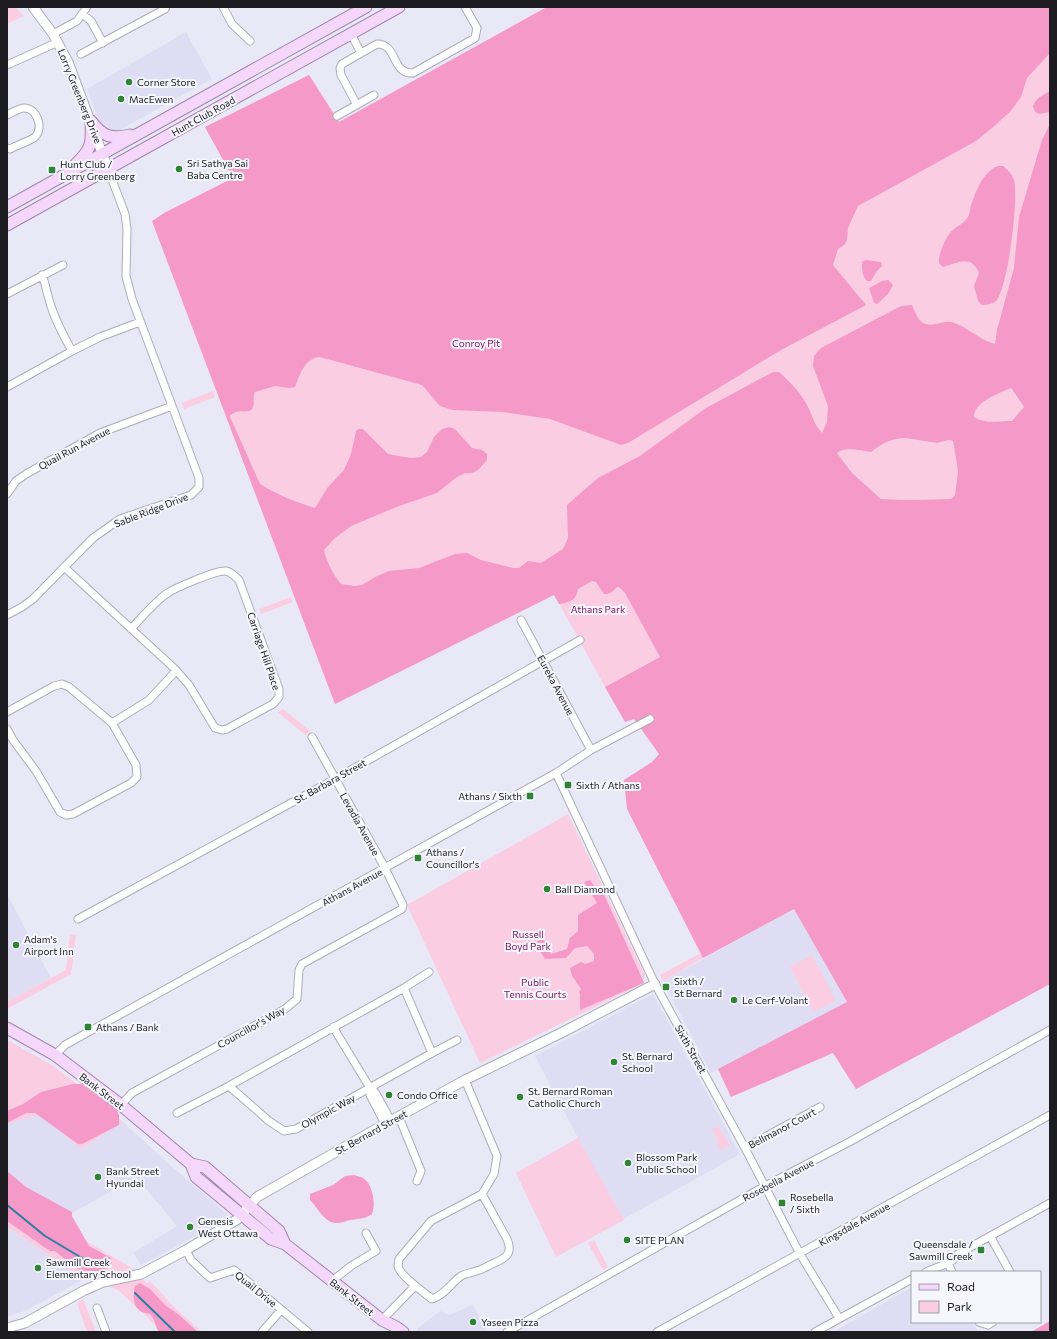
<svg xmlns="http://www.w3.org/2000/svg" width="1057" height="1339" viewBox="0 0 1057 1339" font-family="Commissioner,sans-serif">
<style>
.built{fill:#dfddf3}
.green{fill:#facde2}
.forest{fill:#f599c9;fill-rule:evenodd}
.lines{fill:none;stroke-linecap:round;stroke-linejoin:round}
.stream{stroke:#2b7ea3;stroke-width:2}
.minor-casing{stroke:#adacba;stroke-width:9}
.tertiary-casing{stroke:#adacba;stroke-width:11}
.primary-casing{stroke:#a385ad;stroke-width:13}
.minor{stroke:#fff;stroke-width:7}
.tertiary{stroke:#fff;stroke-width:9}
.primary{stroke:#f4d7fb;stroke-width:11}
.poi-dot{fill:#2e8433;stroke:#f6f6ff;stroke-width:1.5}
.labels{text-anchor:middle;stroke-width:4;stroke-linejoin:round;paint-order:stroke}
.poi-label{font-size:10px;fill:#1c1c21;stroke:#f6f6ff;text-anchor:start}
.street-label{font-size:10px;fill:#1c1c21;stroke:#f6f6ff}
.park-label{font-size:10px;fill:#7f1458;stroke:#f6f6ff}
</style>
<rect width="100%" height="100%" fill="#e9e8f7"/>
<!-- built -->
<path class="built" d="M186,32L212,79L116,132L108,130L101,126L87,89Z
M8,896L51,978L7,1002V897Z
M794,909L847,1003L711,1073L663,981Z
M653,994L740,1154L556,1257L516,1173L578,1138L535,1056Z
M40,1114L81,1149L123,1122L170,1165L226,1213L227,1216L226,1220L141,1265L133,1253L177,1226L136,1177L55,1223L7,1182V1124Z
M7,1227L84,1279L27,1310L7,1317Z
M912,1287V1322H973L978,1332H833Z
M473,1305L487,1332H420L417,1329L440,1311L449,1315Z"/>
<!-- green -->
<path class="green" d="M7,7H15L24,16L7,24Z
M547,7H1050V320L335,704L152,221L166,212L233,178L205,127L309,75L339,122Z
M1010,388L1024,407L1012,421C1000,421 984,424 974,417C973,402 999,393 1010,388Z
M213,391L215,397L184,409L182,403Z
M905,438L937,443L949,440L953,441L958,471L955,495L951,499L909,500L881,499L852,473L837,453C846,446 860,451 870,452C882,443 891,439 905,438Z
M611,566L660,657L605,687L555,596Z
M291,597L293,602L261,614L259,609Z
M283,709L311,732L305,735L278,712Z
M568,814L645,975L642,984L480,1063L407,905Z
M70,934L76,935L71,974L7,1009V1002L66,970Z
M701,953L703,958L663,981L660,975Z
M812,955L836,1001L813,1012L790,967Z
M7,1040L52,1065L85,1090L123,1122L81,1149L40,1114L7,1124Z
M718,1126L730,1145L719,1150L717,1144L718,1141L712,1129Z
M578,1138L624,1220L556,1257L516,1173Z
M7,1182L55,1223L132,1268L147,1283L150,1281L175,1308L202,1332H163L118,1290L90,1279H84L7,1227Z
M594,1240L608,1267L603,1270L588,1243Z
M83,1299L96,1332H87L77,1303Z"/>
<!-- forest -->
<path class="forest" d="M547,7H1050V53L1027,78L1021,97L1010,112L992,128L976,141L858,206L848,228L847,240L844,245L838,249L833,265L866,305L781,350L628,443L621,445L550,419L503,412L452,410L440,406L422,385L320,357C305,358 300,374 295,387L289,388L275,386L255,392C252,398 255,402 253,407C251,414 242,410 236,412C234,413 232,414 230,415V417L260,484C277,495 296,502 315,508L328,487L344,470L351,454L356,431L359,429H363L388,454L411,458L421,457L427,452L434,437L442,429L449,427L455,429L472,448L482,450L487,454V460C480,468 476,475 465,473L457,477L437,493L399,506L351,526L335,538L324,550C327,563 333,574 341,584L355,586L362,585L375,577L389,571L419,568L455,554L467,553L481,560L513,568H519L528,561L541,563L563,549L568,538L567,505L584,490L598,478L640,456L706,408L773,372H779C790,382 800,392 807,405C813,416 813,423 822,433L827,422L828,406L813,366L814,356L821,348L901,306L912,305C914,310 918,320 923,323C934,328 942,320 951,322C967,326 979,340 995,344L997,330L1014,268L1019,217L1042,140L1050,124V984L856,1089L833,1053L731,1097L718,1069L847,1002L794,909L703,958L627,809L624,780L652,762L659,754L634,719L625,722L605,687L660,657L625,593L619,587H617C613,591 610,595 604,594L596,582L592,581L578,589C576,601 570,602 559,604L554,595L335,704L152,221L166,212L233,178L205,127L309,75L339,122ZM1011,388L1024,407L1012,421C1000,421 984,424 974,417C973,403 999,393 1011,388ZM905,438L937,443L949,440L953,441L958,471L955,495L951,499L909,500L881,499L852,473L837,453C846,446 860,451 871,452C882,443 891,439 905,438Z
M1050,91V112L1039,114L1035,112L1033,106C1036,98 1043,95 1050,91Z
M998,166H1003C1008,170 1012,174 1014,180C1019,197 1008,288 996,301C992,304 987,305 982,305L978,301L974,286L979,273C971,254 958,263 943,267L939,263C938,255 946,235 953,230C959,225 966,222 969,215C970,211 970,207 972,203C976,190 984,171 998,166Z
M866,260L881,262L882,266L877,271L871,281H867C862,276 862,269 862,262Z
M888,280L893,285L888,294L877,304L874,303L869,288L882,281Z
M590,880L596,889L602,890L644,983L580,1010V994L579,992L581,989L572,976L570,968L581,962L585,964L594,961V954L587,946L575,948L566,958L545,959L535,943L543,938L551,954L567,949L570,938L578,931V915L597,903L584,882Z
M73,1084H82L117,1110L119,1115V1125L82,1144H78L35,1113H26L7,1123V1111L23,1104L41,1092Z
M7,1171L26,1187L72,1212V1216L89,1246L111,1258L112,1263L110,1266L97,1275L85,1273L72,1265L55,1251H50L7,1221Z
M354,1175C357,1176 361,1177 363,1178C373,1184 376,1204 372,1214C362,1220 361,1218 351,1220C347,1220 343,1223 339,1223C324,1224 319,1209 310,1200V1194L333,1185L345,1176Z
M140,1283L150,1289L166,1306L178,1314L198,1332H159C155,1327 155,1319 151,1315C148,1313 145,1313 142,1312C132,1307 133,1294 135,1286Z
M1050,1321V1332H1031Z"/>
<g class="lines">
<!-- stream -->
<path class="stream" d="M7,1205L45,1236L97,1267
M135,1293L175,1332"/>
<!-- minor casing -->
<g class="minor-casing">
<path id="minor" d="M223,7L232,24L250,41
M82,14L91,21L103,43
M53,34L77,21L87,7
M351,34L361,53
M81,54L165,9L166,7
M7,65L58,42
M357,105L341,75L340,68L342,64L377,44C398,44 391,74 413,73L475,38L477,28L465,7
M7,115C12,113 19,108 24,108C37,108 44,128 35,137C28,142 17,145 10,149L7,148
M337,116L374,95
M42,275C45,282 46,289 48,296C53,316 62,333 72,351
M7,294L63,265
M7,387L72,351L100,337L140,322
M7,494L16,481L26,474L100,433L172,406
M64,567L175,669L189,685L215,728L222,730L227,729L273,704L279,697V689L239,580C235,576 231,572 226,571C216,570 175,588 166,594C153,604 142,617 131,629
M7,615L22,607L33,599L93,538L120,519L191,495L199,487V478L132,299L126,276L127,229L125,214L108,169
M521,620L591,750
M7,712L54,686L62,684L69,687L112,723L136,765L137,777L131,783L73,814L66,815L60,812L36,771L13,740L7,729
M112,723L149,700L176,671
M556,773L655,984L745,1148L800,1254L839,1318
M78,919L335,779L580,640
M404,988L432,1053
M333,1027L370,1088
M55,1055L65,1045L556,773L591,750L650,719
M465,1080L497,1156L494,1174L482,1194L431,1221L399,1259C399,1262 398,1264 398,1266C399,1275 425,1293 432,1299C445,1295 451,1283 461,1276C466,1273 471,1273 476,1271C481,1270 486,1267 490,1265C504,1259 514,1255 507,1239L482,1194
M229,1086L269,1121L284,1131L296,1129L432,1053L457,1040
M121,1105L132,1093L285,1009L297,999L299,970L302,964L402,909L403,905L385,868L312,737
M177,1113L229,1086L404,988L429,972
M399,1117L421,1171L417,1181
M385,1124L370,1095V1088L375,1092L391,1121
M745,1148L820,1107
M990,1236L1010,1272
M186,1250L191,1260L210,1278L234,1270L308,1332
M948,1263L952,1272
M926,1272L948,1263L953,1260L958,1254L1050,1203
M332,1281L351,1266L376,1251L366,1233
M97,1308L106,1332
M382,1320L415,1286
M979,1322L988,1325L993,1322
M262,1332L281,1310
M507,1332L765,1186L851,1141L1050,1030
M657,1332L1050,1115
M815,1332L912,1279"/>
</g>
<!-- tertiary casing -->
<g class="tertiary-casing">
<path id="tertiary" d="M33,7L53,34L68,62L108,169
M7,1328L25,1323L83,1291L103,1282L141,1274L186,1250L238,1219L257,1197L385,1124L465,1080L561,1033L655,984"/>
</g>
<!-- primary casing -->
<g class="primary-casing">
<path id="primary" d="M91,121C103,137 111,139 130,135
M75,165C92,148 92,145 91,121
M7,207L366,7
M7,225L399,7
M7,1028L55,1055L121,1105L191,1164L205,1167L279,1231L285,1244
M191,1164L196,1177L271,1239L285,1244L382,1320L396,1327L403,1332"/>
</g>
<!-- minor -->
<use href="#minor" class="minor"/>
<!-- tertiary -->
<use href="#tertiary" class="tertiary"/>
<!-- primary -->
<use href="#primary" class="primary"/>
</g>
<!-- markers -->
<g class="poi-dot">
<circle cx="129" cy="82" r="4"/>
<circle cx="121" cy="99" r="4"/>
<circle cx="179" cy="169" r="4"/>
<rect x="48" y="166" width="8" height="8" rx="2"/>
<rect x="564" y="781" width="8" height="8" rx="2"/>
<rect x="526" y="792" width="8" height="8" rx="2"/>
<rect x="414" y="854" width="8" height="8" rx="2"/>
<circle cx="547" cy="889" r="4"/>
<circle cx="16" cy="945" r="4"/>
<rect x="662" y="983" width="8" height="8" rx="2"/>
<circle cx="734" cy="1000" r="4"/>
<rect x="84" y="1023" width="8" height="8" rx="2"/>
<circle cx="614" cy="1062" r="4"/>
<circle cx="389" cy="1095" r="4"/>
<circle cx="520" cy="1097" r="4"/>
<circle cx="628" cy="1163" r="4"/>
<circle cx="98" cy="1177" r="4"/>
<rect x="778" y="1199" width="8" height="8" rx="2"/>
<circle cx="190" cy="1227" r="4"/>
<circle cx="627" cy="1240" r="4"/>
<rect x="977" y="1246" width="8" height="8" rx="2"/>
<circle cx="38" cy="1268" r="4"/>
<circle cx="473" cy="1322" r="4"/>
</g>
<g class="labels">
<!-- poi labels -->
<g class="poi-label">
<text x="137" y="86">Corner Store</text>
<text x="129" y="103">MacEwen</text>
<text x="187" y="167">Sri Sathya Sai<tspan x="187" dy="12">Baba Centre</tspan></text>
<text x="60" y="168">Hunt Club /<tspan x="60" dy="12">Lorry Greenberg</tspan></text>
<text x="576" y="789">Sixth / Athans</text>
<text x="522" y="800" text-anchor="end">Athans / Sixth</text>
<text x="426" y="856">Athans /<tspan x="426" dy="12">Councillor's</tspan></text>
<text x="555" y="893">Ball Diamond</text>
<text x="24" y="943">Adam's<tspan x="24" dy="12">Airport Inn</tspan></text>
<text x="674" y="985">Sixth /<tspan x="674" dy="12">St Bernard</tspan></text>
<text x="742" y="1004">Le Cerf-Volant</text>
<text x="96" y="1031">Athans / Bank</text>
<text x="622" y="1060">St. Bernard<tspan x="622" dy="12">School</tspan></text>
<text x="528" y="1095">St. Bernard Roman<tspan x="528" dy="12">Catholic Church</tspan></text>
<text x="397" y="1099">Condo Office</text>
<text x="636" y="1161">Blossom Park<tspan x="636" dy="12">Public School</tspan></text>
<text x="106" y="1175">Bank Street<tspan x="106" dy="12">Hyundai</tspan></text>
<text x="790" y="1201">Rosebella<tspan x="790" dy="12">/ Sixth</tspan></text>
<text x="198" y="1225">Genesis<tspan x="198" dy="12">West Ottawa</tspan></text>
<text x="635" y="1244">SITE PLAN</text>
<text x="973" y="1248" text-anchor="end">Queensdale /<tspan x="973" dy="12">Sawmill Creek</tspan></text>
<text x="46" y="1266">Sawmill Creek<tspan x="46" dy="12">Elementary School</tspan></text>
<text x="481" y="1326">Yaseen Pizza</text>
</g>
<!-- street labels -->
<g class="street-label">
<text transform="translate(80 96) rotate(68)" y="4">Lorry Greenberg Drive</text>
<text transform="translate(203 116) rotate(-29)" y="4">Hunt Club Road</text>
<text transform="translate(74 448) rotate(-28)" y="4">Quail Run Avenue</text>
<text transform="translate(151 510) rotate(-21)" y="4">Sable Ridge Drive</text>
<text transform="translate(264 651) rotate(71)" y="4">Carriage Hill Place</text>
<text transform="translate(556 685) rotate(62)" y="4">Eureka Avenue</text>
<text transform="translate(330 781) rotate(-29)" y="4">St. Barbara Street</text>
<text transform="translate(360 824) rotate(61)" y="4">Levadia Avenue</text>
<text transform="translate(352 887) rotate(-29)" y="4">Athans Avenue</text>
<text transform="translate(251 1027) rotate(-29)" y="4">Councillor's Way</text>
<text transform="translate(691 1049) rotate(61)" y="4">Sixth Street</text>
<text transform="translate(102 1091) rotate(37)" y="4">Bank Street</text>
<text transform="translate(328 1111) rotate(-29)" y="4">Olympic Way</text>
<text transform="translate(782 1128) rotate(-28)" y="4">Bellmanor Court</text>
<text transform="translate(371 1132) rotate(-29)" y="4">St. Bernard Street</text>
<text transform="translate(778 1180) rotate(-28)" y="4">Rosebella Avenue</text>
<text transform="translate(854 1224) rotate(-29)" y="4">Kingsdale Avenue</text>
<text transform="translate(256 1289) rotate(39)" y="4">Quail Drive</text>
<text transform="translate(352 1297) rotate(38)" y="4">Bank Street</text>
</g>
<!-- park labels -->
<g class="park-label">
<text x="476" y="347">Conroy Pit</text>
<text x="598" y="613">Athans Park</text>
<text x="528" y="938">Russell<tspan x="528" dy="12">Boyd Park</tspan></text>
<text x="535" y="986">Public<tspan x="535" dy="12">Tennis Courts</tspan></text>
</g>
</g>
<!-- border -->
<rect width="1057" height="1339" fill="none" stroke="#1c1c21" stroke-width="16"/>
<!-- legend -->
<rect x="911" y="1271" width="130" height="52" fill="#f6f6ff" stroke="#9f9fa6"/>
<rect x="919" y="1284" width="20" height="6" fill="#f4d7fb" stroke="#9f9fa6"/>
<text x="947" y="1291" font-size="12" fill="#1c1c21">Road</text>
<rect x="919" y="1301" width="20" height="12" fill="#facde2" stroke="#9f9fa6"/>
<text x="947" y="1311" font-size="12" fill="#1c1c21">Park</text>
</svg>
